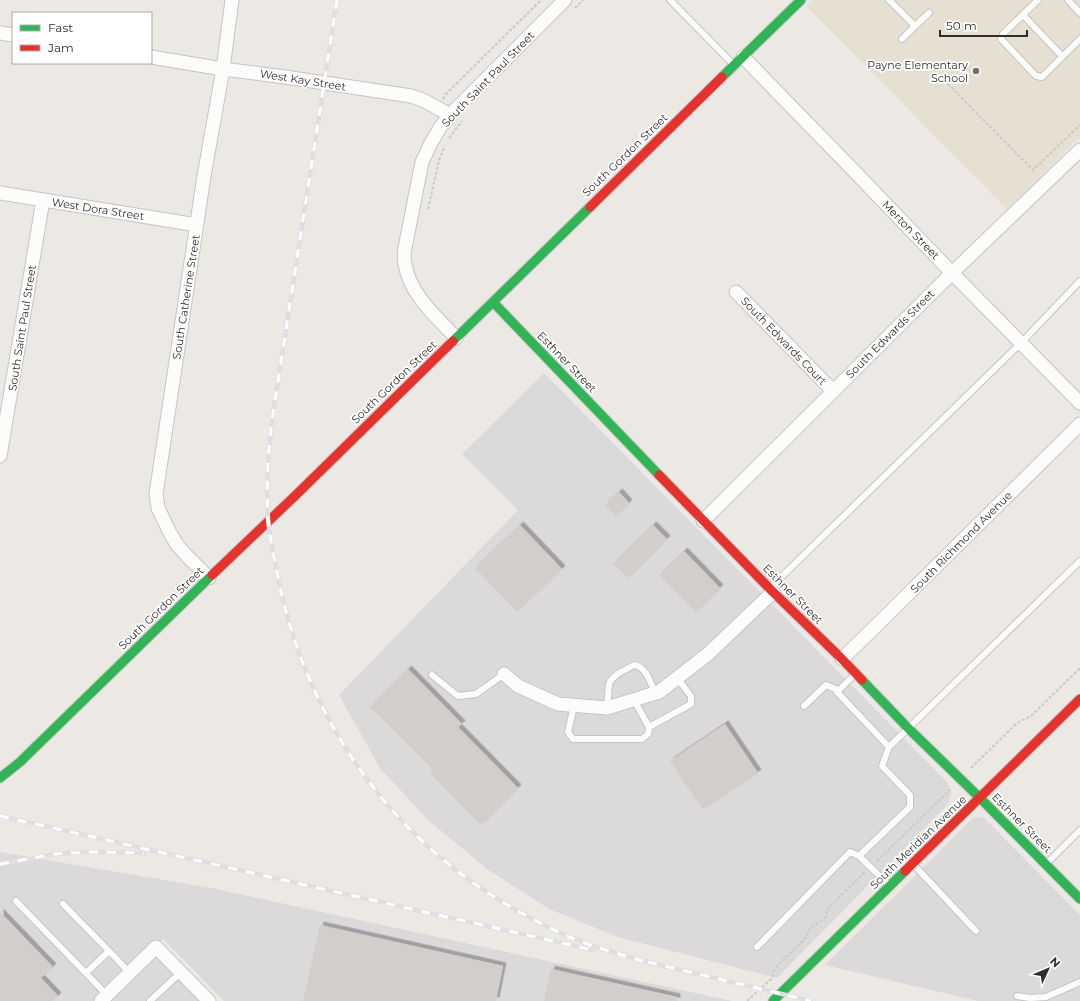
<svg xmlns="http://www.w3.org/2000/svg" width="1080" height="1001" viewBox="0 0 1080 1001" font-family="Montserrat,sans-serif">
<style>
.industrial{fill:#dcd9db}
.education{fill:#e6e0d3}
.building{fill:#d1cecb;filter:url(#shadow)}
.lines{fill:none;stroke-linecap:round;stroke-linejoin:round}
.lane-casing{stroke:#c5c4c5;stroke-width:8}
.street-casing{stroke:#c5c4c5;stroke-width:15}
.fast-casing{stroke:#c5c4c5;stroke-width:11}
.jam-casing{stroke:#c5c4c5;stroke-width:11}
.path{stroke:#c9c9c8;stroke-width:2;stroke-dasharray:3 2;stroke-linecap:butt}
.lane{stroke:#fcfcfb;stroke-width:6}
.street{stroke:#fcfcfb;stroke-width:13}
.fast{stroke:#30b455;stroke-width:9}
.jam{stroke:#e5322d;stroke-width:9}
.rail-casing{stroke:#dfdfe1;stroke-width:4.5}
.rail{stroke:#fff;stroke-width:3;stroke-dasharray:9;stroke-linecap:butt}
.poi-dot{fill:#706f6e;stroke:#fff;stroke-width:1.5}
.labels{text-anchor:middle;stroke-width:3.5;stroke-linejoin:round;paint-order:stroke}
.poi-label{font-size:11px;fill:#2e2e2e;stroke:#fff;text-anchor:end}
.street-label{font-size:11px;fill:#2e2e2e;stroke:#fff}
</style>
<defs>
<filter id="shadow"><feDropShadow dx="3.5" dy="-3.5" stdDeviation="0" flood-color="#0004"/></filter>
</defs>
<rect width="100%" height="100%" fill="#ece8e4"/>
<!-- industrial -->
<path class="industrial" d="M544,373L947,782L951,793L949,803L777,978L618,937L549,909L487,869L428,820L380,768L339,695L518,510L462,454Z
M983,817L1080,915V1001H978L825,965L973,818Z
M0,852L211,888L732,1001H224L163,939L156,946L209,1001H0Z"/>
<!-- education -->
<path class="education" d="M812,0H1080V137L1007,209L806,6Z"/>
<!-- building -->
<path class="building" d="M619,492L629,503L616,516L605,505Z
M520,525L562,569L517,612L475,568Z
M653,525L667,539L628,578L613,564Z
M684,551L720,588L696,612L659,575Z
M408,669L462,724L458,727L518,788L481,825L430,773L433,770L370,707Z
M725,724L758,773L703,810L670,761Z
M0,912L53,967L41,978L58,996L53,1001H0Z
M320,925L503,966L496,1001H303Z
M551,969L677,997V1001H544Z"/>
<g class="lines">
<!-- lane casing -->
<g class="lane-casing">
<path id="lane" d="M670,0L733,64
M889,0L915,26L929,13
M1038,0L1003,34L1001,39L1036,76L1042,77L1080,39
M1068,0L1080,13
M1023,15L1062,56
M902,39L915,26
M771,587L1021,343L1080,281
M855,674L837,692L889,747L1080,561
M432,675L458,696L476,694L504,674
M574,706L568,732L573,739H642L648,734L649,727L634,700
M804,706L826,685L838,690
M607,708L609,684C613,674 626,670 634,665C646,666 651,684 655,693
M649,727L691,704V696L677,678
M859,856L910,807V795L882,766L889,747
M1047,863L1080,830
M914,865L976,931
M16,901L107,995
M63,904L109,951
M757,947L850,852L859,856L889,885
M86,973L109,951L130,973
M1017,996L1030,998L1046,997L1080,982
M150,1001L181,972"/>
</g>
<!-- street casing -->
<g class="street-casing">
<path id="street" d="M0,33L13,35
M151,57L223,69L285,77L411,96L423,100L450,115
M743,57L856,173L952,273L1080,403
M0,193L197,225
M736,292L833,391
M456,338C436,316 410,295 405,264C404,259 404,253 405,248L422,162L431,143L441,126L450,115L565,0
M0,456L43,200
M703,521L952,273L1080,150
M209,578L188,557L178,546L170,533L158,508L156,494L204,176L223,69L232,0
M842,659L884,618L1080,424
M504,674L518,686L558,704L607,708L659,692L708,654L773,592
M101,1001L156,947L209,1001"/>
</g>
<!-- fast casing -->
<g class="fast-casing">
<path id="fast" d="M722,77L801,0
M493,302L659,475
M453,341L590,207
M862,680L908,728L980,798L1080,899
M0,778L20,762L212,575
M773,1001L905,871"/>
</g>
<!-- jam casing -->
<g class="jam-casing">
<path id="jam" d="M590,207L722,77
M659,475L773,592L842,659L862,680
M212,575L298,493L453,341
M905,871L1080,699"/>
</g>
<!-- path -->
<path class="path" d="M575,8L583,0
M944,80L1033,170L1080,125
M443,99L446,94L541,0
M449,138L462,121
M428,209L439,160L445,146
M971,768L1017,723L1031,716L1080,668
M877,861L951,789
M747,1001L771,979L775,968L805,939L811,927L820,922L826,917L828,908L865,872"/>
<!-- lane -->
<use href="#lane" class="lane"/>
<!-- street -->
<use href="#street" class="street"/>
<!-- fast -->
<use href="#fast" class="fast"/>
<!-- jam -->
<use href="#jam" class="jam"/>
<!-- rail casing -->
<g class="rail-casing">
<path id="rail" d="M337,0L272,420C268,454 266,485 268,519C270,538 274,558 278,577C304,710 383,830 501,901C531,919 563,936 596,947C615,953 634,958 652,964
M0,816L593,950
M0,864L55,854L86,852L144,853
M648,962L811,1001"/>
</g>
<!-- rail -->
<use href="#rail" class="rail"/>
</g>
<!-- markers -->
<circle class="poi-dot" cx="976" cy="71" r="4"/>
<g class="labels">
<!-- poi labels -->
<g class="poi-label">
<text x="968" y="69">Payne Elementary<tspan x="968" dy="13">School</tspan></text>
</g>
<!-- street labels -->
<g class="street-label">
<text transform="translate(488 79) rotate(-46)" y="4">South Saint Paul Street</text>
<text transform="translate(303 80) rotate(9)" y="4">West Kay Street</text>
<text transform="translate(625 155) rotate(-44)" y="4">South Gordon Street</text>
<text transform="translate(98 209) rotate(9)" y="4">West Dora Street</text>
<text transform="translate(911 230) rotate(46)" y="4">Merton Street</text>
<text transform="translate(186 297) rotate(-81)" y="4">South Catherine Street</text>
<text transform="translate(22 328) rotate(-81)" y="4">South Saint Paul Street</text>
<text transform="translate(890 334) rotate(-45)" y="4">South Edwards Street</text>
<text transform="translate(784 341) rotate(46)" y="4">South Edwards Court</text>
<text transform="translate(567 362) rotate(46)" y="4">Esthner Street</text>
<text transform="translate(394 382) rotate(-44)" y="4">South Gordon Street</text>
<text transform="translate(961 542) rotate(-45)" y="4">South Richmond Avenue</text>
<text transform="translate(793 594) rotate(45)" y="4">Esthner Street</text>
<text transform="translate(161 608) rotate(-44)" y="4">South Gordon Street</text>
<text transform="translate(1022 823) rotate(45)" y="4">Esthner Street</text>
<text transform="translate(918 842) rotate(-44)" y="4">South Meridian Avenue</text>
</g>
</g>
<!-- legend -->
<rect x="12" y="12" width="140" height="52" fill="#ffffff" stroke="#ababab"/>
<rect x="20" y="25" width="20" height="6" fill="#30b455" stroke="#ababab"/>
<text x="48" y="32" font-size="12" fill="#2e2e2e">Fast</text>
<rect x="20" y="45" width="20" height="6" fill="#e5322d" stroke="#ababab"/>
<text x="48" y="52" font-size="12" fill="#2e2e2e">Jam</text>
<!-- north arrow -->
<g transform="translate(1048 969) rotate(46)" stroke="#ffffff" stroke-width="3" paint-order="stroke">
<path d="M0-3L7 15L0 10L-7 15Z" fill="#2e2e2e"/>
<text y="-6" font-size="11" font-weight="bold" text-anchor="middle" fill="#2e2e2e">N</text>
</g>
<!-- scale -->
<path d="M940 30v6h87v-6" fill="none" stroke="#2e2e2e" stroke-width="2"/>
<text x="946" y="30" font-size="12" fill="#2e2e2e" stroke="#ffffff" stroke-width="3" paint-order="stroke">50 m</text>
</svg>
